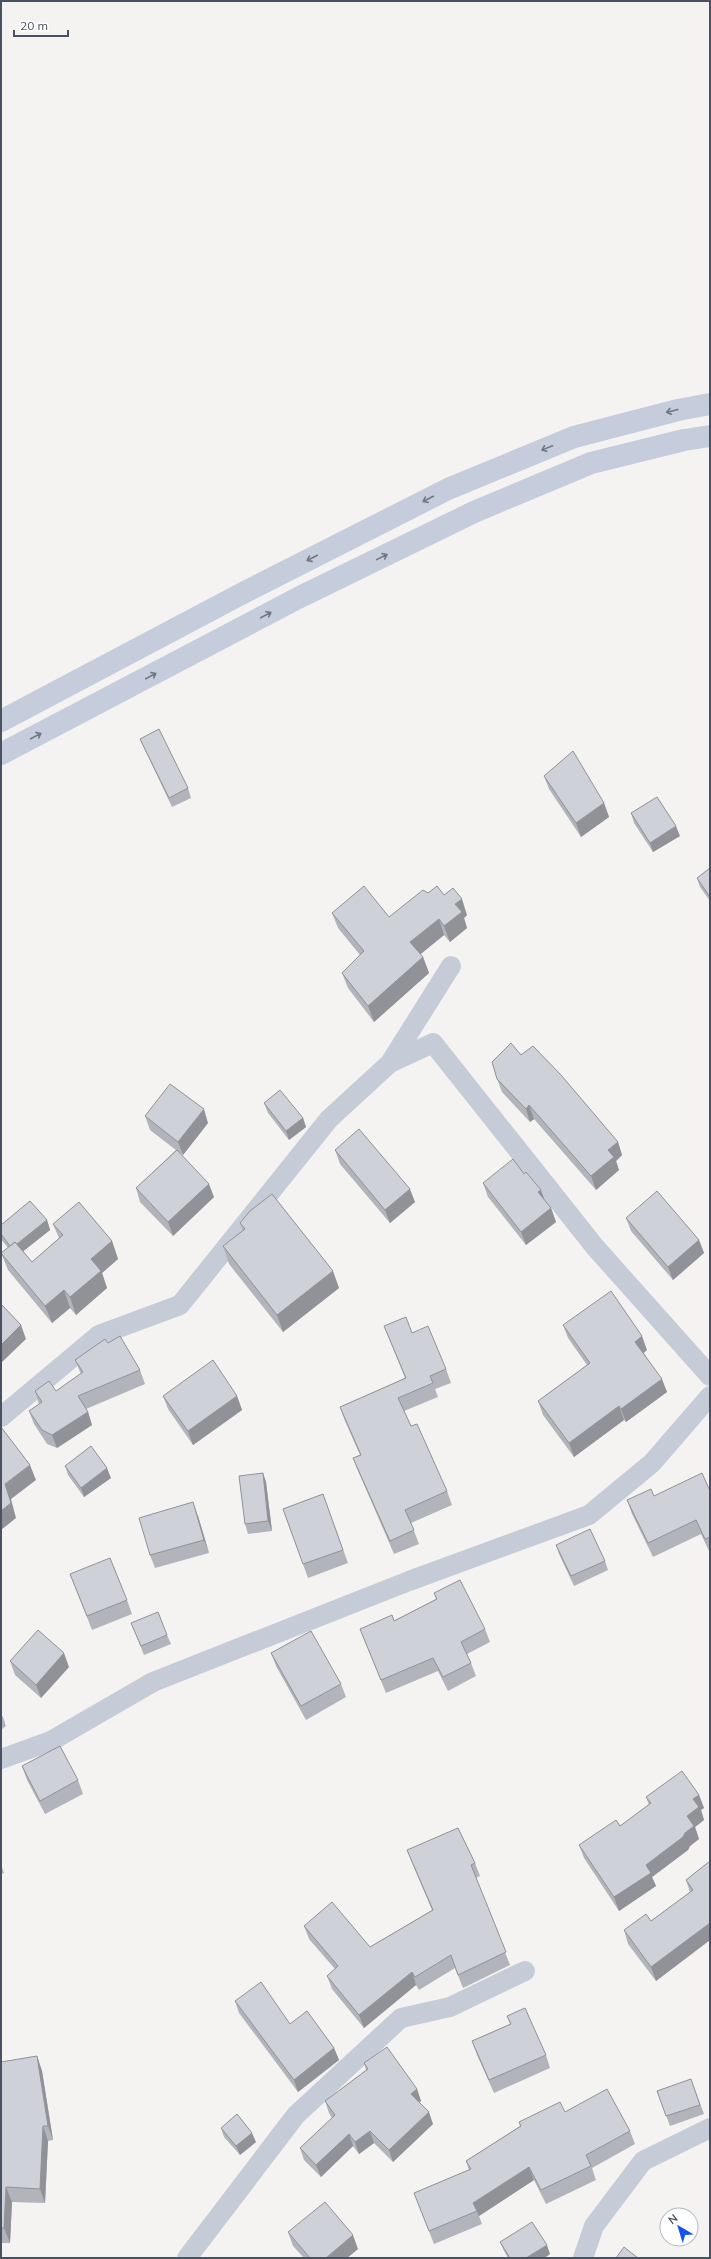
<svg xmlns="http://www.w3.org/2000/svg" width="711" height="2259" viewBox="0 0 711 2259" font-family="Mulish,sans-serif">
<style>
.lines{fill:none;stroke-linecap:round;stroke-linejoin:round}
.minor{stroke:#c6ccd7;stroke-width:20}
.secondary{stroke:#c5ccdb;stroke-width:22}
.wall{fill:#b1b4ba}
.shaded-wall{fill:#909297}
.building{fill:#ced1d8;stroke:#909297}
.oneway{stroke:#6e7786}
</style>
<rect width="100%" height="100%" fill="#f5f3f2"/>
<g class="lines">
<!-- minor -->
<path class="minor" d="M390,1063L451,966
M1,1417L99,1335L180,1305L329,1119L390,1063L433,1043L595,1247L710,1376
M1,1759L51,1741L153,1682L409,1581L589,1515L652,1463L710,1396
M187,2258L296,2115L401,2018L450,2007L525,1971
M583,2258L594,2226L643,2161L710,2128"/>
<!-- secondary -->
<path class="secondary" d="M1,721L243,593L448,489L574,437L678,410L710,404
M1,754L298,598L474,512L591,463L684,440L710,436"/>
</g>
<!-- wall -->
<path class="wall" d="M140,739L188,788L191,798L172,807L144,748Z
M544,776L604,803L609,817L581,837L549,789Z
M631,813L680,836L653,852L634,823Z
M710,868V901L700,887L697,878Z
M428,893L444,895L467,915L464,918L467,928L450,942L444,935L420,954L423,957L429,973L374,1022L348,988L342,973L360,955L338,928L332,913L389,917Z
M521,1055L618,1142L622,1155L616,1161L619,1170L596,1190L534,1119L530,1122L502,1092L497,1079Z
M264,1103L303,1118L306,1127L289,1140L268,1113Z
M145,1116L208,1123L183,1155L178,1151L214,1197L173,1236L140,1202L136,1188L176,1150L150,1130Z
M335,1150L415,1202L390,1223L340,1164Z
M524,1174L551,1208L556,1222L526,1245L488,1197L483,1183Z
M626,1218L699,1240L704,1253L673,1280L631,1231Z
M47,1220L50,1230L23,1251L32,1262L59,1238L53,1224L112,1241L118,1259L102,1273L107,1288L76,1315L70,1308L52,1323L8,1270L1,1253L8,1248L1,1239V1225Z
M240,1223L339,1288L283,1332L229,1264L223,1246L243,1231Z
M563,1325L647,1350L644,1353L667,1392L626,1422L624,1420L574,1457L543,1415L538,1401L587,1365L568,1338Z
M384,1326L412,1333L446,1369L451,1383L435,1389L438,1397L404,1411L411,1426L447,1491L452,1505L411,1523L419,1544L394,1554L358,1471L353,1458L360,1455L345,1421L340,1407L405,1378Z
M108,1343L140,1370L145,1384L86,1409L88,1412L92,1425L57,1448L47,1444L34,1424L29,1411L39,1404L35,1391H56L81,1374L75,1360Z
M163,1396H237L242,1410L193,1445L168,1409Z
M65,1466L111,1478L84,1497L68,1475Z
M263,1473L266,1482L272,1531L248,1534L245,1524Z
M710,1491V1553L701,1534L653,1557L632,1514L627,1500L654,1496Z
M323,1494L348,1563L308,1578L283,1509Z
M198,1516L209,1553L155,1568L150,1555Z
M556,1545L605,1561L608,1570L574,1586L559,1554Z
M70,1574L127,1600L132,1614L92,1630Z
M434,1593L485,1629L490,1642L467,1654L471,1663L476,1676L448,1691L438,1671L386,1693L365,1642L360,1629L394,1621L436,1599Z
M131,1623L167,1635L171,1644L144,1655Z
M271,1653L341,1684L346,1697L306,1720L276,1666Z
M10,1661L69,1667L41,1698L15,1675Z
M1,1714L3,1717L6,1726L1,1730Z
M22,1766L78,1780L83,1794L45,1814L27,1780Z
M699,1795L704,1808L701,1810L704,1820L695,1827L699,1839L690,1846L688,1850L652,1877L656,1886L619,1911L584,1858L579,1845L620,1826L649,1805L646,1797Z
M407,1850L475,1863L480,1876L476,1878L510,1965L463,1988L455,1968L419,1990L416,1985L364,2028L332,1989L327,1976L335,1969L309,1939L304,1926L370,1947L432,1910L412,1863Z
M710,1861V1940L656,1981L628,1944L624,1930L651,1921L690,1892L686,1880Z
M1,1864L4,1873L1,1874Z
M235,2001L290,2024L334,2048L339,2060L298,2092L239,2013Z
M507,2016L546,2055L550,2068L494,2093L477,2055L472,2041L510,2024Z
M37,2056L42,2071L53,2140L48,2141L45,2203L12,2202L10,2243H1V2062Z
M364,2063L417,2089L421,2101L419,2102L433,2124L393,2162L374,2143L359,2154L353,2146L321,2177L304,2160L300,2148L332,2118L329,2113L325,2101L366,2070Z
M691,2079L704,2114L670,2126L657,2091Z
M565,2112L630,2131L635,2144L592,2168L596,2180L546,2204L534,2180L479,2216L482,2224L434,2244L414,2193L469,2170L466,2161L520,2126L519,2122Z
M221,2128L256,2142L240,2155L224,2137Z
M288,2232L358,2249L347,2258H304L293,2246Z
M500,2242L550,2254L544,2258H508L504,2251Z"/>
<!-- shaded-wall -->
<path class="shaded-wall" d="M604,803L609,817L581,837L576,823Z
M676,826L680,836L653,852L650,843Z
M462,899L467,915L464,918L467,928L450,942L444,926L455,904Z
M439,919L444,935L416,958L410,942Z
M423,957L429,973L374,1022L368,1006Z
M529,1105L534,1119L530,1122L526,1109Z
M204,1109L208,1123L183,1155L178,1142Z
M303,1118L306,1127L289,1140L286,1131Z
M618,1142L622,1155L616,1161L619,1170L596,1190L591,1176L608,1150Z
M209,1184L214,1197L173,1236L168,1222Z
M410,1189L415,1202L390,1223L385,1210Z
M541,1190L546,1204L538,1192Z
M551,1208L556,1222L526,1245L521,1232Z
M47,1220L50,1230L16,1257L12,1248Z
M699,1240L704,1253L673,1280L668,1267Z
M112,1241L118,1259L102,1273L107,1288L76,1315L70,1297L91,1259Z
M333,1271L339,1288L283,1332L277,1315Z
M64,1290L70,1308L52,1323L45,1306Z
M21,1325L26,1339L1,1363V1345Z
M642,1336L647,1350L640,1355L635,1342Z
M662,1379L667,1392L626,1422L621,1409Z
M237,1396L242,1410L193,1445L188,1431Z
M619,1406L624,1420L574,1457L569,1443Z
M88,1412L92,1425L57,1448L52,1435Z
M30,1465L36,1480L11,1499L16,1518L1,1530V1511L5,1484Z
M107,1468L111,1478L84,1497L81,1488Z
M263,1473L266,1482L272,1531L268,1521Z
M193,1502L198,1516L209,1553L204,1540Z
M64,1653L69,1667L41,1698L36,1685Z
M699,1795L704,1808L701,1810L704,1820L695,1827L699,1839L690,1846L688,1850L652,1877L656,1886L619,1911L614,1897L646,1865L687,1816L693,1799Z
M710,1923V1940L656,1981L651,1967Z
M412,1972L416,1985L364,2028L359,2015Z
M334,2048L339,2060L298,2092L294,2080Z
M37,2056L42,2071L53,2140L48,2126Z
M417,2089L421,2101L415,2105L411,2094Z
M429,2112L433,2124L393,2162L389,2150Z
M43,2126L48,2141L45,2203L40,2189Z
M370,2131L374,2143L359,2154L355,2142Z
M252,2133L256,2142L240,2155L236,2146Z
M349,2134L353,2146L321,2177L316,2165Z
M529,2167L534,2180L479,2216L473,2203Z
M6,2187L12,2202L10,2243L4,2228Z
M353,2235L358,2249L347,2258H326Z
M547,2245L550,2254L544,2258H526Z"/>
<!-- building -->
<path class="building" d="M159,729L188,788L169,798L140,739Z
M573,751L604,803L576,823L544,776Z
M657,797L676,826L650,843L631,813Z
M710,868V897L697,878Z
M364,886L389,917L423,890L428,893L437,886L444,895L453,888L462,899L455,904L462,912L444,926L439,919L410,942L423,957L368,1006L342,973L364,951L332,913Z
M511,1043L521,1055L533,1046L561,1075L618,1142L608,1150L614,1157L591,1176L529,1105L526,1109L497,1079L492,1062Z
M170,1084L204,1109L178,1142L145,1116Z
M280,1090L303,1118L286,1131L264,1103Z
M359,1129L410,1189L385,1210L335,1150Z
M177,1150L209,1184L168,1222L136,1188Z
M513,1159L524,1174L526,1172L541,1190L538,1192L551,1208L521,1232L483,1183Z
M657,1191L699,1240L668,1267L626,1218Z
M272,1194L333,1271L277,1315L223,1246L245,1229L240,1223L250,1211Z
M30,1201L47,1220L17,1244L15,1242L10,1246L1,1234V1225Z
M79,1202L112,1241L91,1259L101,1271L70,1297L64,1290L45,1306L1,1253L15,1242L32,1262L63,1235L53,1224Z
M611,1291L642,1336L635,1342L662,1379L621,1409L619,1406L569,1443L538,1401L590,1363L563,1325Z
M1,1304L21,1325L1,1345Z
M406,1317L412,1333L428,1326L446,1369L430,1376L433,1383L398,1398L411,1426L417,1424L447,1491L405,1510L414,1530L390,1541L353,1458L361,1455L340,1407L406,1378L384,1326Z
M120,1336L140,1370L78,1396L88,1412L52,1435L42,1430L29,1411L42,1402L35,1391L49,1381L56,1391L83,1372L75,1360L105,1339L108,1343Z
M213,1360L237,1396L188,1431L163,1396Z
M1,1427L30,1465L5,1484L11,1503L1,1511Z
M91,1446L107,1468L81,1488L65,1466Z
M263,1473L268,1521L245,1524L239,1476Z
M702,1473L710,1491V1537L705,1539L696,1520L648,1543L627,1500L651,1489L654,1496Z
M323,1494L343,1550L303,1564L283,1509Z
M193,1502L204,1540L150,1555L139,1518Z
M590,1529L605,1561L571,1576L556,1545Z
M110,1558L127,1600L87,1616L70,1574Z
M460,1580L485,1629L461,1642L471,1663L443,1677L433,1658L381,1680L360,1629L392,1615L394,1621L437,1599L434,1593Z
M158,1612L167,1635L141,1646L131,1623Z
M38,1630L64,1653L36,1685L10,1661Z
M311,1631L341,1684L301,1706L271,1653Z
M60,1746L78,1780L40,1801L22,1766Z
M682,1771L699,1795L693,1799L699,1807L687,1816L694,1826L685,1833L683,1837L646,1865L651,1873L614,1897L579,1845L616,1820L620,1826L651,1803L646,1797Z
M458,1828L475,1863L471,1865L506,1952L458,1975L451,1955L415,1977L412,1972L359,2015L327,1976L338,1966L304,1926L332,1902L370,1947L433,1910L407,1850Z
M710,1861V1923L651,1967L624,1930L646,1914L651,1921L693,1890L686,1880Z
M261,1982L290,2024L307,2011L334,2048L294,2080L235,2001Z
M525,2008L546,2055L489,2080L472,2041L511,2024L507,2016Z
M387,2047L417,2089L411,2094L429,2112L389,2150L370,2131L355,2142L349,2134L316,2165L300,2148L335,2115L325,2101L368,2069L364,2063Z
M37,2056L48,2126H43L40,2189L6,2187L4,2228H1V2062Z
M691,2079L700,2105L666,2116L657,2091Z
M607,2089L630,2131L586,2155L591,2166L541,2190L529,2167L473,2203L477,2211L429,2231L414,2193L471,2169L466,2161L521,2126L519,2122L560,2102L565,2112Z
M237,2114L252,2133L236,2146L221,2128Z
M325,2202L353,2235L326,2258H310L288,2232Z
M532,2222L547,2245L526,2258H510L500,2242Z
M624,2247L638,2258H616Z"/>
<!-- one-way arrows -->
<defs><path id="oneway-shaft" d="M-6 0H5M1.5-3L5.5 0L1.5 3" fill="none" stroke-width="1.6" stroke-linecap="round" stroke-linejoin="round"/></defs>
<g class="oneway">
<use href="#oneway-shaft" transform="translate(672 411) rotate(166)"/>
<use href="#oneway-shaft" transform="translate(547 448) rotate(158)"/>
<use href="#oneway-shaft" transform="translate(428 499) rotate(153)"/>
<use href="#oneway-shaft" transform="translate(382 557) rotate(-26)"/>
<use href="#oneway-shaft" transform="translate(312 558) rotate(153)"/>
<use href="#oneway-shaft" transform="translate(266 615) rotate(-28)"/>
<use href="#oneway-shaft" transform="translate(151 676) rotate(-28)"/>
<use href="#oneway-shaft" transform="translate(36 736) rotate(-28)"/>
</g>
<!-- border -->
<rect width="711" height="2259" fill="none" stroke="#495261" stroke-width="4"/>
<!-- north arrow -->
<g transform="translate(679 2227) rotate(322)"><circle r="19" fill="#ffffff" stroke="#b6bac0"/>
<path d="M0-3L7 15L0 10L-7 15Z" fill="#1553ec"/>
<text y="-6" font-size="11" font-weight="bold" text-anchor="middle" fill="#495261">N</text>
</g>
<!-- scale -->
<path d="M14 30v6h54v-6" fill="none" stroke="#495261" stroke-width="2"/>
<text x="20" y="30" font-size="12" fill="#495261" stroke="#ffffff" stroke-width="3" paint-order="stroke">20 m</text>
</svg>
